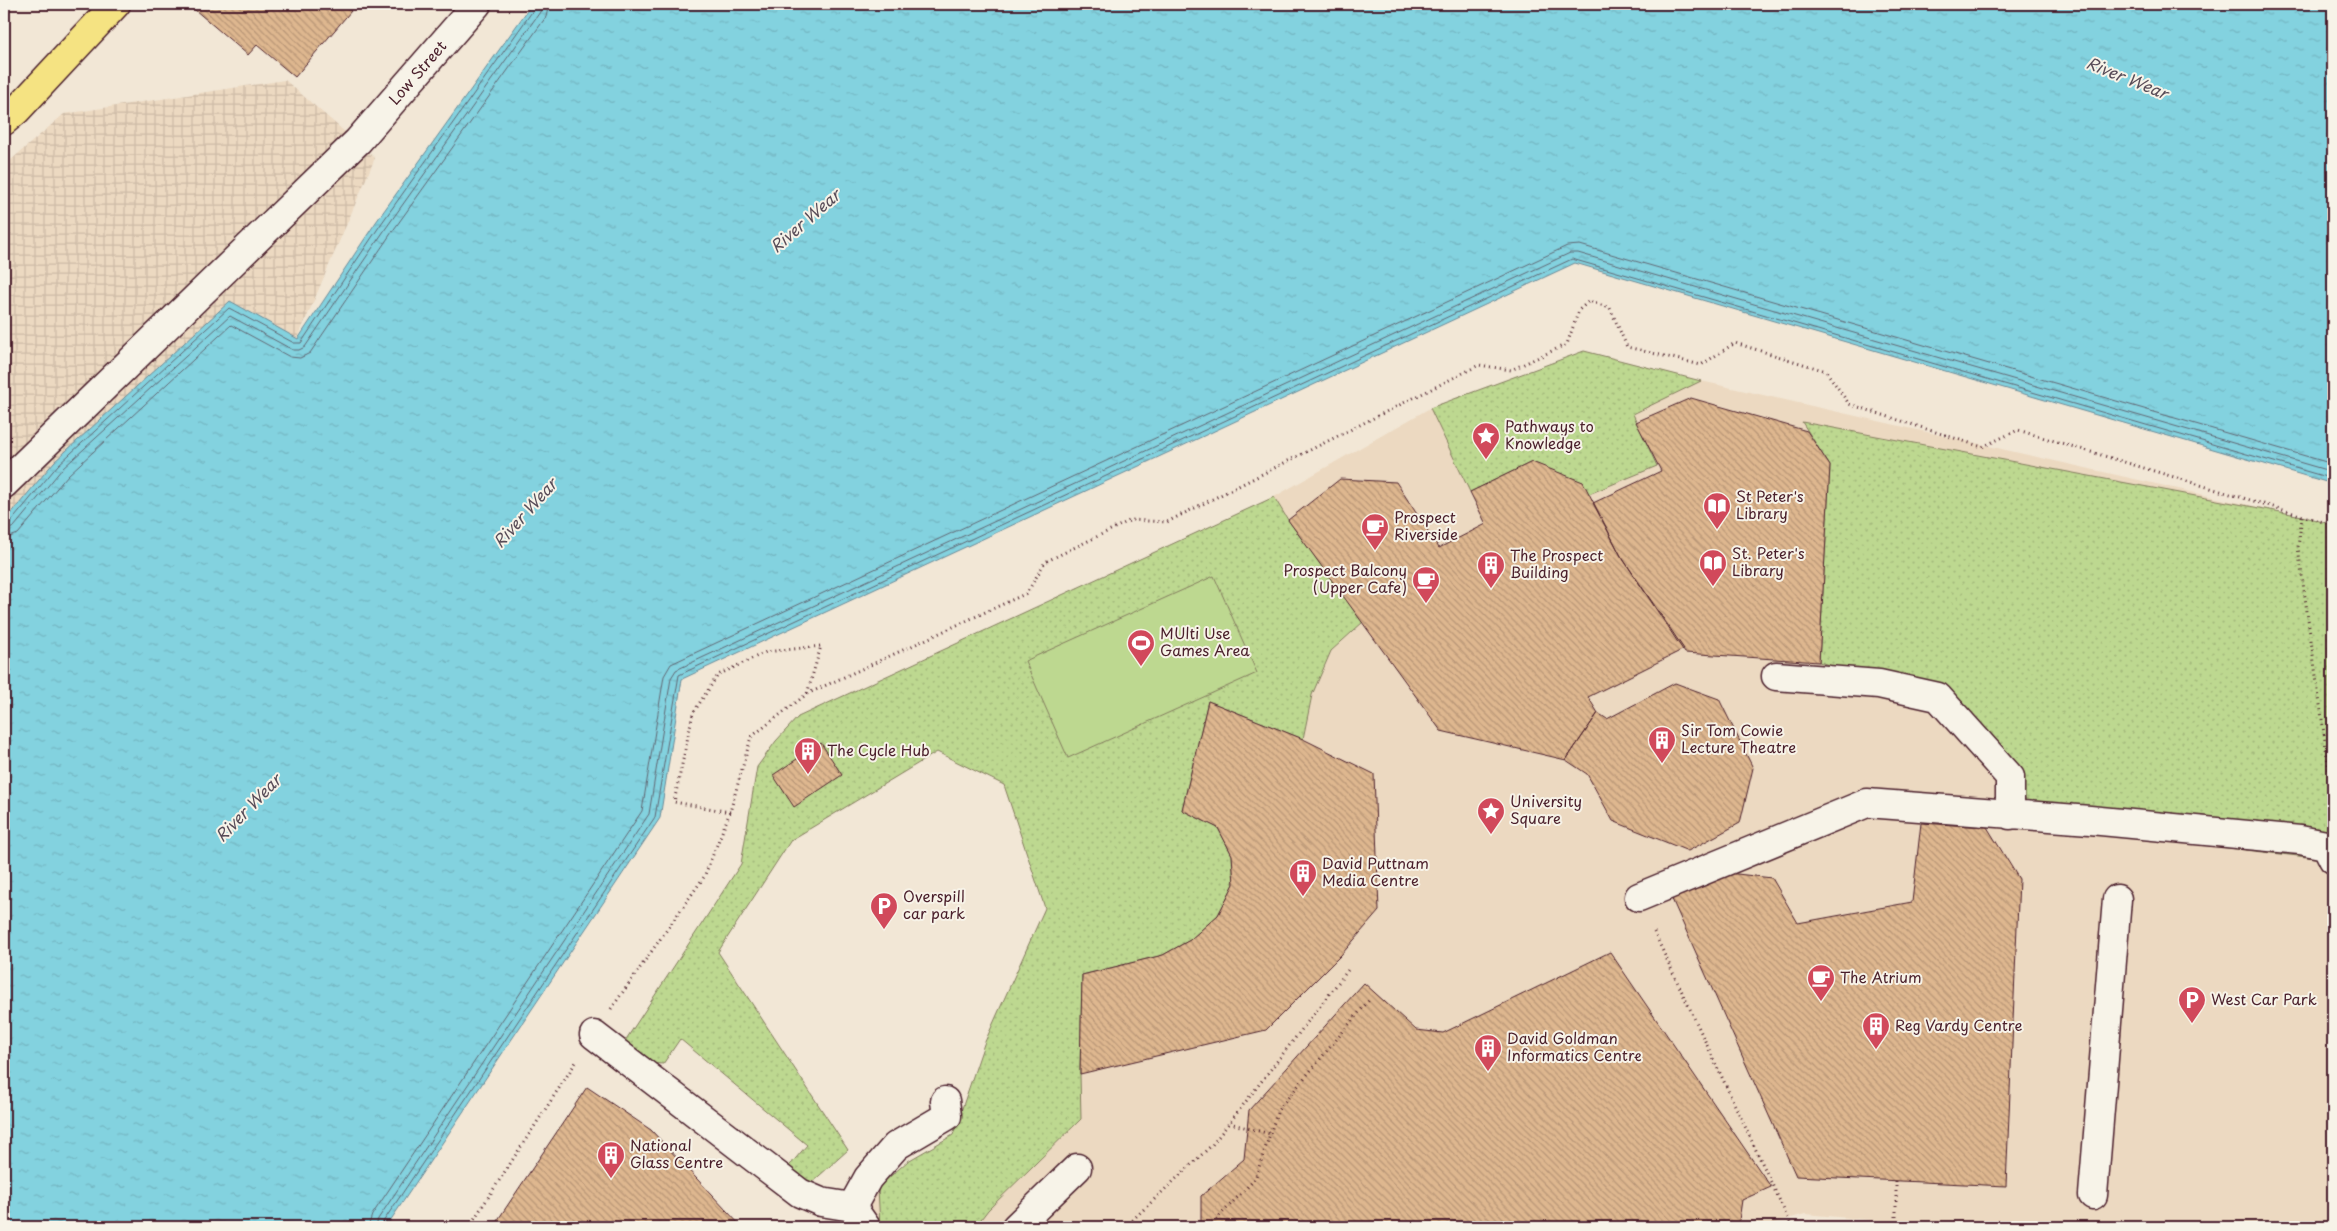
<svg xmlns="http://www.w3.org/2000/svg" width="2337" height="1231" viewBox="0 0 2337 1231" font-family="'Playpen Sans',sans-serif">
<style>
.built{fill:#ecd9c1}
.industrial{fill:url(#industrial-grid)}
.grass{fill:url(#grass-dots);stroke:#847c5e}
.park{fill:#bdd890;stroke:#847c5e}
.water{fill:url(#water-ripples);stroke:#6c8a97}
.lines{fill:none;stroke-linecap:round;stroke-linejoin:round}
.shore{stroke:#616773;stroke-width:1}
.building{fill:url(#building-back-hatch);stroke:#4a1f2b}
.minor-casing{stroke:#4a1f2b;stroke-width:31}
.major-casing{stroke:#4a1f2b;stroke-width:31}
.path{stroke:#4a1f2b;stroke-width:3;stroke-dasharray:1 4;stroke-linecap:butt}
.minor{stroke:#f7f3e8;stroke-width:28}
.major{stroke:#f5e382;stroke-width:28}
.labels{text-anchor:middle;stroke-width:4;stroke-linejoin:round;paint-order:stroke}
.street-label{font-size:15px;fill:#4a1f2b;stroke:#f7f3e8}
.poi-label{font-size:15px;fill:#4a1f2b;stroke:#f7f3e8;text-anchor:start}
.water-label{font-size:16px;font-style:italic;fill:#584c58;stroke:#f7f3e8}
</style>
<defs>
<pattern id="industrial-grid" width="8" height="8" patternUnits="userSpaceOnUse" patternTransform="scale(1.25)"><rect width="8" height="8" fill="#ecd9c1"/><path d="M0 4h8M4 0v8" fill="none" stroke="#ccbaa6"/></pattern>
<pattern id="grass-dots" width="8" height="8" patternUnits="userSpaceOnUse" patternTransform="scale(1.25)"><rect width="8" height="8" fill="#bdd890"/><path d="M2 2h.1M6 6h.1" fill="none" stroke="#a4b97c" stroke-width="1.8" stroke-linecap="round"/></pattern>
<pattern id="water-ripples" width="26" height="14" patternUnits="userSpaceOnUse" patternTransform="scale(1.25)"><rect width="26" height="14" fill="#83d2df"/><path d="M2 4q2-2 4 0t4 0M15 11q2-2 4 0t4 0" fill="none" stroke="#73b4c0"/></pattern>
<pattern id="building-back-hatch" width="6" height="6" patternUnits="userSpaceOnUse" patternTransform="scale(1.25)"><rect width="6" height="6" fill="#deb78f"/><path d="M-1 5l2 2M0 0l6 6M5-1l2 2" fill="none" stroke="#b69475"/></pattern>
</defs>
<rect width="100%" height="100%" fill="#f2e7d6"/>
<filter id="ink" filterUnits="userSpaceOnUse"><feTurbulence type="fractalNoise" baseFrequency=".02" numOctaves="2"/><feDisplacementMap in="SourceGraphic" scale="10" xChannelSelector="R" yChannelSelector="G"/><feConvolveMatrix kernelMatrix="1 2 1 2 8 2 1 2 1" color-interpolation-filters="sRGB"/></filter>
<g filter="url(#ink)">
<!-- built -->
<path class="built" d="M1584,351L1701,381L2333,524V1227H1948L1805,1214L1760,1227H866L852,1207L1080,1074L1082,975L1129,964L1218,828L1182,810L1208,701L1303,739L1312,695L1331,651L1363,622L1288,520L1274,497L1430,408Z"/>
<!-- industrial -->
<path class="industrial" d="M285,80L375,158L297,340L4,538V166L64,114Z"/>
<!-- grass -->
<path class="grass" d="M1584,351L1701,381L1633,414L1657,466L1589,494L1532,462L1470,492L1430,408Z
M1802,422L2302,516L2333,525V860L2088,832L2010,815V777L1938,697L1819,662L1830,466Z
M1274,497L1288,520L1363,622L1331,651L1312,695L1303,739L1208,701L1182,810L1218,828L1232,855L1234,884L1218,915L1190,940L1163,955L1082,975L1080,1074L1081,1119L988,1210L975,1227H880L878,1187L908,1161L953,1135L984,1044L1045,908L1004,785L937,752L791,840L718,952L848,1150L800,1193L779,1178L807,1145L680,1039L663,1064L647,1063L627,1052L625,1041L741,864L757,767L776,741L798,717Z"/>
<!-- park -->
<path class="park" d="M1214,576L1257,673L1068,758L1025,661Z"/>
<!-- water -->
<path class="water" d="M532,4H2333V484L1575,263L682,679L660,818L386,1227H4V522L54,462L230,301L298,339L376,222Z"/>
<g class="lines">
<!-- shore -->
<path class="shore" d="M4,525L10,523L58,465L229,308L294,343H301L381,224L534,9L535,4
M4,531L14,527L62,469L230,316L293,350H299L305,347L386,228L540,12L542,4
M4,539L18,534L68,475L231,325L290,357L300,358L310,353L392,232L546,17L549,4
M368,1227L372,1215L642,811L664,676L671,664L1567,246L1580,245L2333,464
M376,1227L378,1219L649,814L671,678L676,670L1570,253H1578L2333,472
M382,1227L383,1222L655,817L679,675L1572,259L2333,479"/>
</g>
<!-- building -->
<path class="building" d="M188,4H316L320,7L323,4H343L351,11L295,77L257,45L248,55Z
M1691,398L1807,431L1830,466L1819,662L1685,653L1621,556L1593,503L1661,471L1636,422Z
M1532,462L1583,482L1621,556L1684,649L1588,697L1598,713L1566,760L1441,731L1288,520L1340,479L1396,482L1439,548L1486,524L1470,492Z
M1675,683L1719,699L1753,768L1740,823L1688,851L1613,821L1587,774L1566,760L1598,713L1607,719Z
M1208,701L1303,739L1374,774L1379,911L1341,955L1266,1030L1080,1074L1082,975L1163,955L1190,940L1218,915L1234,884L1232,855L1218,828L1182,810Z
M821,743L842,775L794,807L773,775Z
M1921,823L1987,827L2019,879L2006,1186L1796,1176L1671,897L1728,873L1772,878L1798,923L1912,902Z
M1610,952L1771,1187L1742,1200L1738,1227H1201V1196L1244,1159L1249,1110L1364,983L1416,1030L1443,1033Z
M587,1087L651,1130L742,1227H493Z"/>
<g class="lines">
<!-- minor casing -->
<g class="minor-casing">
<path id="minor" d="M4,484L358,141L477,4
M1776,676L1879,684L1938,697L2010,777V815
M1639,897L1867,803L2090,820L2300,840L2326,845L2333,859
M594,1035L800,1193L821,1202L852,1207
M2093,1195L2117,899
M866,1227L852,1207L868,1178L896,1146L947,1116L945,1101
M1016,1227L1077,1168"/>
</g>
<!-- major casing -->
<g class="major-casing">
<path id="major" d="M4,121L17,110L116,4"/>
</g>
<!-- path -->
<path class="path" d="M2302,516L2298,547L2333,798
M730,812L674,802L693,713L718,675L766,652L821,646L807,694
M1654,932L1792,1227
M611,1009L704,877L730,812L751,737L807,694L1027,593L1045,562L1131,520L1167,522L1479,365L1511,370L1567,344L1579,310L1589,301L1610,308L1627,347L1701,365L1735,343L1826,371L1849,404L1982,447L2018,430L2333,525
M1229,1123L1270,1134
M469,1227L576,1062
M1125,1227L1212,1145L1348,970
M1209,1227L1255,1179L1278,1110L1370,999
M1829,1227H1851
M1896,1227V1181"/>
<!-- minor -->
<use href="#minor" class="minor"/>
<!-- major -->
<use href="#major" class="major"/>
</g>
</g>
<!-- icons -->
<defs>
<g id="sight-pin" transform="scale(1.4375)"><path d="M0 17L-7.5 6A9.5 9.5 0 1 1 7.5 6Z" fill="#d1495b" stroke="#f7f3e8"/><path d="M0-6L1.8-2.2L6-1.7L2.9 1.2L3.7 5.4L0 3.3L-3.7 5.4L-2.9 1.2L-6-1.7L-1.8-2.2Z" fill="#fff"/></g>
<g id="library-pin" transform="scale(1.4375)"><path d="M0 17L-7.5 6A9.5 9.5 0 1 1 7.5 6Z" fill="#d1495b" stroke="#f7f3e8"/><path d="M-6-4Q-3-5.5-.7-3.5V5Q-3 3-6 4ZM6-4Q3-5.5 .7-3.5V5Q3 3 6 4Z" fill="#fff"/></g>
<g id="cafe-pin" transform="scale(1.4375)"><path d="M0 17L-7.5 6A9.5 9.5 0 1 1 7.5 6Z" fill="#d1495b" stroke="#f7f3e8"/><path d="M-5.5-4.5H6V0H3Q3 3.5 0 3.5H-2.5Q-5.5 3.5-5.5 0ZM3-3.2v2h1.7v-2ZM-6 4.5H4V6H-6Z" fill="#fff"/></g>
<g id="building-pin" transform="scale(1.4375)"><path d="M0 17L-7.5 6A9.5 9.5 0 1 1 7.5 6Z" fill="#d1495b" stroke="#f7f3e8"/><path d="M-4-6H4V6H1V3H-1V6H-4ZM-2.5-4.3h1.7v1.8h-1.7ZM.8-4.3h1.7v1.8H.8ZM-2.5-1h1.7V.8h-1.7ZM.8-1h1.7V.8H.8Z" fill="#fff"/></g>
<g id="stadium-pin" transform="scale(1.4375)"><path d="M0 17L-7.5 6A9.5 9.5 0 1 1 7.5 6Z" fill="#d1495b" stroke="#f7f3e8"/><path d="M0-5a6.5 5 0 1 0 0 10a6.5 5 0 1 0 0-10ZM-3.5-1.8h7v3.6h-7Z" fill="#fff"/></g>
<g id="parking-pin" transform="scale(1.4375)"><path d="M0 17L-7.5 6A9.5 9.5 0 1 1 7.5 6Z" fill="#d1495b" stroke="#f7f3e8"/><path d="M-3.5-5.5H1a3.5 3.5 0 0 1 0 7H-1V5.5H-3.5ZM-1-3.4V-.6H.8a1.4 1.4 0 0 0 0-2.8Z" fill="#fff"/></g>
</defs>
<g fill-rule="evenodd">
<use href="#sight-pin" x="1486" y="436"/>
<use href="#library-pin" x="1717" y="506"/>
<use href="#cafe-pin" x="1375" y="527"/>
<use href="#library-pin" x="1713" y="563"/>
<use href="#building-pin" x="1491" y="565"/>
<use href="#cafe-pin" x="1426" y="580"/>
<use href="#stadium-pin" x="1141" y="643"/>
<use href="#building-pin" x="1662" y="740"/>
<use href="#building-pin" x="808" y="751"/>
<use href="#sight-pin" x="1491" y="811"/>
<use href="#building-pin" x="1303" y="873"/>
<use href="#parking-pin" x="884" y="906"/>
<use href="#cafe-pin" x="1821" y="978"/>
<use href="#parking-pin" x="2192" y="1000"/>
<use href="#building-pin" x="1876" y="1026"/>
<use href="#building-pin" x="1488" y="1048"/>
<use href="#building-pin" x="611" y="1155"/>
</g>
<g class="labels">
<!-- street labels -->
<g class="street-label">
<text transform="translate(418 73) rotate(-49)" y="5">Low Street</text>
</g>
<!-- poi labels -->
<g class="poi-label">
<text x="1505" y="432">Pathways to<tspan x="1505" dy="17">Knowledge</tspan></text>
<text x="1736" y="502">St Peter's<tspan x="1736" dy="17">Library</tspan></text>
<text x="1394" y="523">Prospect<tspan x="1394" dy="17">Riverside</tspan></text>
<text x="1732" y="559">St. Peter's<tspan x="1732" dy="17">Library</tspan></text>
<text x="1510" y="561">The Prospect<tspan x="1510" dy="17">Building</tspan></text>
<text x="1407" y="576" text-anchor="end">Prospect Balcony<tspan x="1407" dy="17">(Upper Cafe)</tspan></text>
<text x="1160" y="639">MUlti Use<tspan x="1160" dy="17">Games Area</tspan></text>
<text x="1681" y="736">Sir Tom Cowie<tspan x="1681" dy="17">Lecture Theatre</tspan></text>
<text x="827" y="756">The Cycle Hub</text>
<text x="1510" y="807">University<tspan x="1510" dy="17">Square</tspan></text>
<text x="1322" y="869">David Puttnam<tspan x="1322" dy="17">Media Centre</tspan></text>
<text x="903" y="902">Overspill<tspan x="903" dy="17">car park</tspan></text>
<text x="1840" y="983">The Atrium</text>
<text x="2211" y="1005">West Car Park</text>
<text x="1895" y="1031">Reg Vardy Centre</text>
<text x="1507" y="1044">David Goldman<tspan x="1507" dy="17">Informatics Centre</tspan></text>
<text x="630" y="1151">National<tspan x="630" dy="17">Glass Centre</tspan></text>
</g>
<!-- water labels -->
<g class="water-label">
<text transform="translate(2127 78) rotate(22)" y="6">River Wear</text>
<text transform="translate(805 221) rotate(-41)" y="6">River Wear</text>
<text transform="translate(525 513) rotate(-48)" y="6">River Wear</text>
<text transform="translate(248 808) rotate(-46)" y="6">River Wear</text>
</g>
</g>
<!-- margin -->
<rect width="2337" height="1231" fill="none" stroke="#f7f3e8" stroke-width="20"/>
<rect x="10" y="10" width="2317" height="1211" fill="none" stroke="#4a1f2b" stroke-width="2" filter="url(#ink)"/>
</svg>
